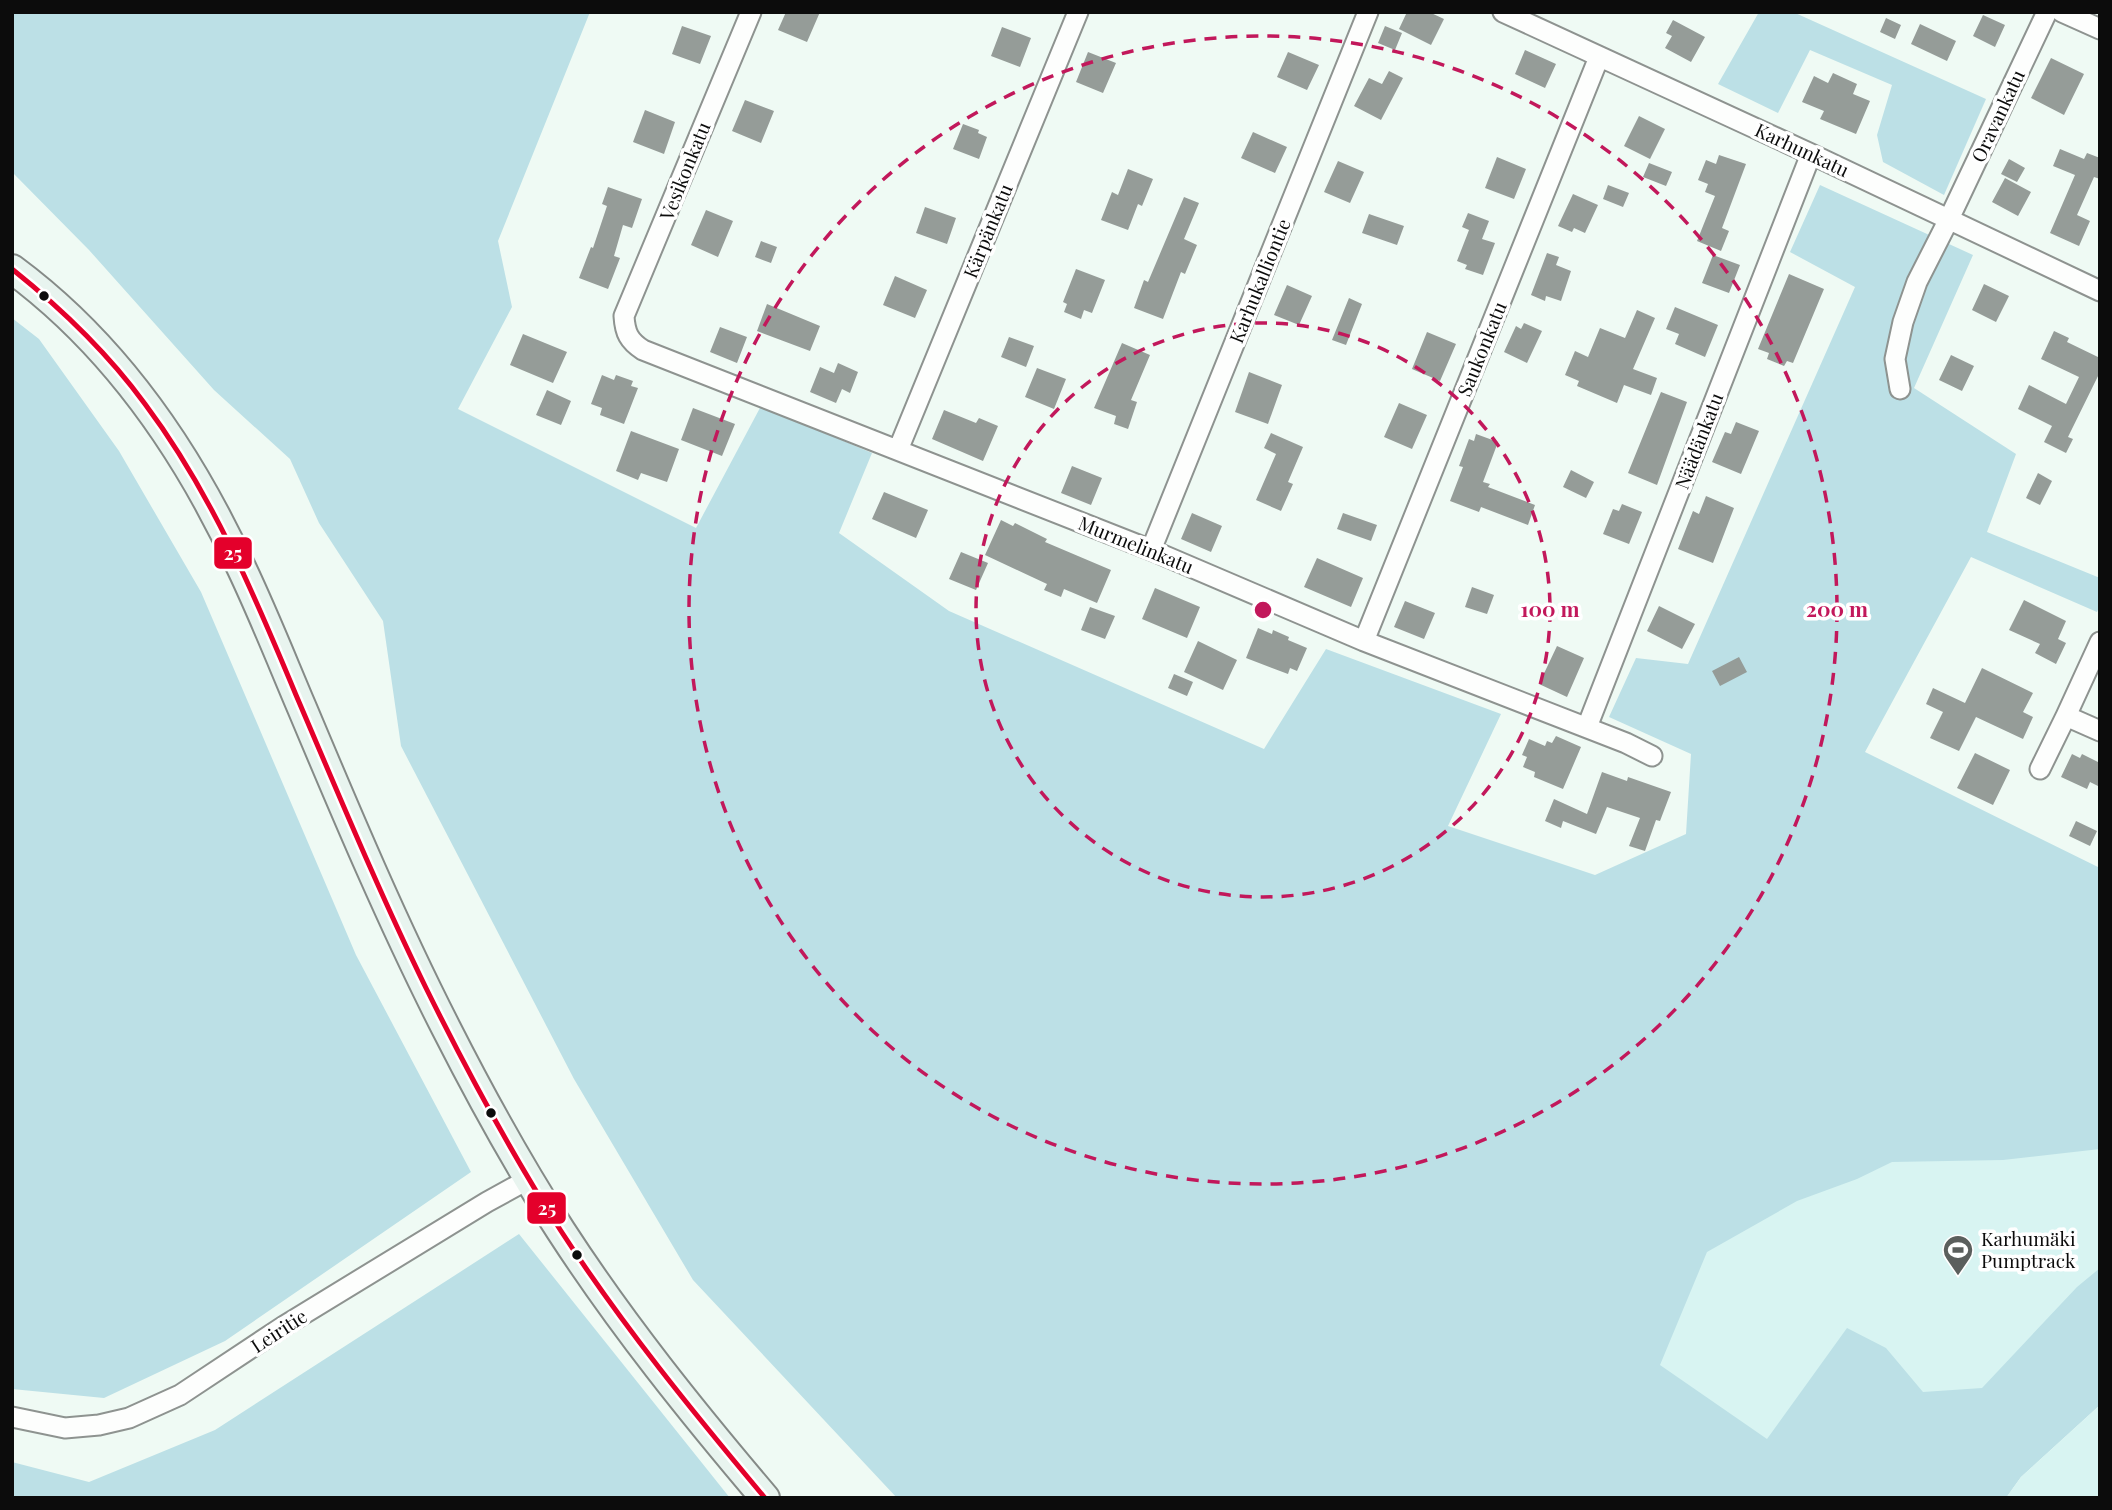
<svg xmlns="http://www.w3.org/2000/svg" width="2112" height="1510" viewBox="0 0 2112 1510" font-family="'Playfair Display',serif">
<style>
.forest{fill:#bce0e6}
.pitch{fill:#d8f4f2}
.building{fill:#959c98}
.lines{fill:none;stroke-linecap:round;stroke-linejoin:round}
.street-casing{stroke:#8e9390;stroke-width:23}
.secondary-casing{stroke:#858a87;stroke-width:32}
.street{stroke:#fdfefd;stroke-width:19}
.secondary{stroke:#e8f4ef;stroke-width:28}
.bus-1-casing{stroke:#fff;stroke-width:10}
.bus-1{stroke:#e4002b;stroke-width:5}
.ring{fill:none;stroke:#c2185b;stroke-width:3.5;stroke-dasharray:12 9}
.bus-dot{fill:#0c0c0c;stroke:#fff;stroke-width:2.5}
.labels{text-anchor:middle;stroke-width:7;stroke-linejoin:round;paint-order:stroke}
.street-label{font-size:19px;fill:#0c0c0c;stroke:#fff}
.poi-label{font-size:19px;fill:#0c0c0c;stroke:#fff;text-anchor:start}
.centre{fill:#c2185b;stroke:#fff;stroke-width:3.5}
.ring-label{font-size:21px;text-anchor:middle;font-weight:bold;fill:#c2185b;stroke:#fff;stroke-width:7;stroke-linejoin:round;paint-order:stroke}
.line-badge{stroke:#fff;stroke-width:2.5}
.badge-label{font-size:19px;text-anchor:middle;font-weight:bold;fill:#fff}
</style>
<rect width="100%" height="100%" fill="#effaf4"/>
<!-- forest -->
<path class="forest" d="M12,12H590L498,241L512,307L458,409L696,528L761,406L872,453L839,533L949,611L1264,749L1326,649L1501,714L1448,826L1595,875L1686,834L1691,754L1609,717L1636,658L1688,664L1855,287L1790,252L1820,185L1973,255L1914,388L2016,454L1987,532L2100,578V605L2097,612L1971,557L1865,752L2100,868V1405L2021,1477L2006,1498H897L693,1280L574,1079L401,746L383,621L319,523L290,459L214,390L89,250L12,172Z
M1759,12H1793L1986,99L1944,195L1883,162L1877,135L1892,85L1810,50L1778,113L1718,84Z
M12,318L39,339L119,451L201,592L356,955L471,1172L225,1341L104,1398L12,1389Z
M519,1234L730,1498H12V1462L89,1482L215,1430Z"/>
<!-- pitch -->
<path class="pitch" d="M2100,1149V1268L2077,1287L1982,1388L1923,1392L1886,1348L1847,1328L1767,1439L1660,1365L1707,1252L1797,1201L1857,1179L1892,1162L2003,1160Z
M2100,1405V1498H2006L2021,1477Z"/>
<!-- building -->
<path class="building" d="M786,12H820L807,42L778,30Z
M1407,12H1429L1444,19L1431,45L1399,29Z
M1983,15L2005,25L1995,47L1973,36Z
M1886,18L1901,25L1895,39L1880,32Z
M1673,20L1705,37L1691,62L1665,48L1672,36L1666,33Z
M1920,24L1956,41L1947,61L1911,44Z
M682,26L711,36L700,64L672,54Z
M1385,26L1402,33L1395,50L1378,43Z
M1002,27L1031,38L1020,67L991,56Z
M1525,50L1556,64L1545,88L1515,74Z
M1088,52L1116,63L1103,93L1076,82Z
M1288,52L1319,65L1307,90L1277,77Z
M2051,58L2084,74L2064,115L2031,98Z
M1389,71L1403,78L1381,120L1354,106L1369,78L1382,84Z
M1833,73L1857,84L1853,94L1870,101L1856,134L1820,119L1824,111L1802,102L1814,76L1828,83Z
M745,100L774,111L761,143L732,131Z
M645,110L675,122L664,154L633,142Z
M1639,116L1665,129L1650,159L1624,146Z
M963,124L979,130L978,133L987,137L979,159L953,149Z
M1253,132L1287,147L1275,173L1241,158Z
M2060,149L2084,159L2087,153L2100,158V179L2094,177L2077,215L2090,221L2079,246L2050,233L2075,175L2053,166Z
M1719,155L1746,164L1722,228L1729,231L1721,251L1697,241L1715,196L1705,192L1708,184L1698,180L1706,160L1716,164Z
M1497,157L1526,169L1514,199L1485,188Z
M2009,159L2025,168L2017,182L2001,174Z
M1338,161L1364,172L1350,203L1324,192Z
M1649,163L1672,172L1666,186L1643,177Z
M1128,169L1153,179L1142,206L1138,204L1128,230L1101,220L1112,192L1118,195Z
M2005,178L2031,192L2018,216L1992,202Z
M1608,185L1629,193L1623,207L1603,199Z
M608,187L642,199L632,228L623,225L614,256L620,258L608,289L579,278L591,247L593,248L607,206L602,204Z
M1573,194L1598,205L1585,233L1574,228L1572,232L1558,226Z
M1184,197L1199,203L1184,239L1197,245L1185,274L1181,272L1163,319L1134,308L1144,280L1148,282Z
M925,207L956,218L947,244L916,233Z
M706,210L733,221L718,257L691,245Z
M1468,213L1489,221L1482,239L1495,243L1483,275L1465,269L1467,265L1457,261L1469,230L1462,227Z
M1369,214L1404,226L1397,245L1362,233Z
M761,241L777,247L771,263L755,257Z
M1547,253L1559,257L1556,265L1571,271L1561,301L1546,296L1545,301L1531,295Z
M1713,255L1740,265L1729,293L1702,283Z
M1076,269L1105,280L1092,313L1084,310L1081,319L1064,312L1067,304L1063,302Z
M1789,274L1824,289L1793,363L1787,361L1784,366L1767,359L1769,353L1758,349Z
M895,276L927,290L915,318L883,305Z
M1984,284L2009,296L1996,322L1972,310Z
M1287,285L1312,296L1299,325L1274,315Z
M1349,298L1362,304L1346,345L1332,340Z
M767,304L820,326L810,351L757,331Z
M1675,307L1718,325L1705,357L1675,344L1679,334L1666,329Z
M1637,310L1655,318L1633,369L1657,378L1651,395L1624,385L1617,403L1577,386L1579,381L1565,375L1575,351L1588,357L1600,328L1625,338Z
M1524,323L1542,331L1527,363L1504,352L1516,326L1521,329Z
M720,327L747,337L737,363L710,352Z
M2054,331L2069,338L2067,342L2100,358V372L2068,437L2073,439L2066,453L2044,442L2052,426L2018,409L2029,385L2066,404L2079,377L2041,359Z
M1427,332L1456,344L1440,381L1412,369Z
M523,334L567,352L553,383L510,365Z
M1009,337L1034,346L1026,367L1001,357Z
M1122,343L1150,355L1131,400L1137,402L1128,429L1114,424L1116,416L1094,408Z
M1951,355L1974,366L1962,391L1939,380Z
M838,363L858,372L850,393L842,389L836,403L810,392L820,367L834,373Z
M1037,368L1066,379L1054,409L1025,397Z
M1249,372L1282,385L1268,424L1235,412Z
M602,375L614,380L616,375L633,381L631,386L638,388L624,424L600,415L602,408L591,404Z
M547,390L571,401L561,425L536,415Z
M1661,392L1687,402L1657,485L1628,473Z
M1399,403L1427,415L1412,449L1384,437Z
M693,408L735,424L722,456L681,440Z
M944,410L976,423L979,418L998,426L983,461L932,439Z
M1736,422L1759,431L1741,474L1712,462L1725,432L1731,434Z
M631,431L679,449L667,482L641,473L638,480L616,471Z
M1271,433L1303,447L1288,482L1293,484L1281,511L1256,500L1276,454L1264,448Z
M1476,434L1498,442L1483,482L1490,484L1488,487L1535,505L1528,525L1481,507L1479,512L1450,501L1463,467L1459,466L1469,439L1474,441Z
M1072,466L1102,478L1091,505L1061,493Z
M1571,470L1594,482L1586,498L1563,487Z
M2038,473L2052,481L2040,505L2026,498Z
M884,492L928,510L916,538L872,519Z
M1706,496L1734,508L1713,563L1678,549L1693,511L1699,514Z
M1622,504L1642,512L1629,544L1603,534L1613,509L1619,511Z
M1192,513L1222,526L1211,552L1181,539Z
M1343,513L1377,525L1371,541L1337,529Z
M1001,520L1013,526L1015,523L1047,539L1045,542L1111,570L1097,603L1064,589L1061,597L1044,590L1047,584L985,555Z
M961,552L988,563L976,590L949,579Z
M1317,558L1363,578L1351,607L1304,587Z
M1472,587L1494,595L1487,614L1465,607Z
M1155,588L1200,607L1187,638L1142,619Z
M2024,600L2066,621L2058,639L2066,643L2056,664L2035,653L2040,644L2009,630Z
M1405,601L1435,613L1424,639L1394,627Z
M1659,606L1695,624L1682,649L1647,631Z
M1090,607L1115,616L1105,639L1081,630Z
M1258,628L1272,634L1273,630L1289,637L1288,640L1307,648L1297,671L1290,668L1288,674L1246,658Z
M1198,641L1237,660L1223,690L1184,672Z
M1557,646L1584,658L1567,697L1539,684Z
M1739,657L1747,672L1720,686L1712,671Z
M1982,668L2033,693L2023,712L2033,717L2023,739L1976,717L1959,751L1930,738L1943,712L1926,704L1933,688L1965,703Z
M1174,674L1193,682L1187,696L1168,688Z
M1556,736L1581,747L1563,789L1534,777L1535,772L1523,767L1527,757L1522,755L1529,739L1545,746L1547,741L1552,743Z
M1975,753L2010,770L1993,805L1957,788Z
M2072,754L2080,758L2082,754L2100,763V787L2090,782L2087,789L2061,777Z
M1602,772L1627,781L1628,777L1671,792L1660,821L1656,820L1645,851L1629,846L1640,818L1607,807L1596,834L1563,821L1561,828L1545,821L1554,799L1587,814Z
M2076,821L2097,831L2090,846L2069,836Z"/>
<g class="lines">
<!-- street casing -->
<g class="street-casing">
<path id="street" d="M751,12L624,316C625,333 629,341 643,350L1151,550L1364,641L1626,743L1652,756
M1503,12L1811,154L2100,291
M2062,12L2100,29
M1900,389L1895,359L1903,322L1917,282L1949,219L2047,12
M898,450L1078,12
M1151,550L1368,12
M1364,641L1599,57
M2100,642L2066,716L2100,731
M1587,727L1811,154
M2040,769L2066,716
M12,1417L65,1428L99,1425L129,1418L180,1395L284,1326L487,1202L529,1179"/>
</g>
<!-- secondary casing -->
<g class="secondary-casing">
<path id="secondary" d="M12,269C115,345 188,452 241,567C263,613 282,661 302,708C347,815 393,924 446,1028C481,1097 519,1166 561,1231C622,1325 692,1412 765,1498"/>
</g>
<!-- street -->
<use href="#street" class="street"/>
<!-- secondary -->
<use href="#secondary" class="secondary"/>
<!-- bus-1 casing -->
<g class="bus-1-casing">
<path id="bus-1" d="M12,269C62,309 107,352 145,404C211,492 254,594 296,695C338,793 379,892 426,988C467,1071 511,1153 561,1231C622,1325 693,1412 765,1498"/>
</g>
<!-- bus-1 -->
<use href="#bus-1" class="bus-1"/>
</g>
<!-- distance rings -->
<g class="ring">
<circle cx="1263" cy="610" r="287"/>
<circle cx="1263" cy="610" r="574"/>
</g>
<!-- icons -->
<defs>
<g id="stadium-pin" transform="scale(1.575)"><path d="M0 17L-7.5 6A9.5 9.5 0 1 1 7.5 6Z" fill="#5b5f5d" stroke="#fff"/><path d="M0-5a6.5 5 0 1 0 0 10a6.5 5 0 1 0 0-10ZM-3.5-1.8h7v3.6h-7Z" fill="#fff"/></g>
</defs>
<g fill-rule="evenodd">
<use href="#stadium-pin" x="1958" y="1250"/>
</g>
<!-- markers -->
<g class="bus-dot">
<circle cx="44" cy="296" r="6"/>
<circle cx="491" cy="1113" r="6"/>
<circle cx="577" cy="1255" r="6"/>
</g>
<g class="labels">
<!-- street labels -->
<g class="street-label">
<text transform="translate(1998 116) rotate(-65)" y="7">Oravankatu</text>
<text transform="translate(1802 150) rotate(25)" y="7">Karhunkatu</text>
<text transform="translate(685 171) rotate(-68)" y="7">Vesikonkatu</text>
<text transform="translate(988 231) rotate(-68)" y="7">Kärpänkatu</text>
<text transform="translate(1260 281) rotate(-68)" y="7">Karhukalliontie</text>
<text transform="translate(1482 349) rotate(-68)" y="7">Saukonkatu</text>
<text transform="translate(1699 441) rotate(-69)" y="7">Näädänkatu</text>
<text transform="translate(1136 545) rotate(22)" y="7">Murmelinkatu</text>
<text transform="translate(279 1331) rotate(-33)" y="7">Leiritie</text>
</g>
<!-- poi labels -->
<g class="poi-label">
<text x="1981" y="1246">Karhumäki<tspan x="1981" dy="22">Pumptrack</tspan></text>
</g>
</g>
<circle cx="1263" cy="610" r="10" class="centre"/>
<g class="ring-label">
<text x="1550" y="617">100 m</text>
<text x="1837" y="617">200 m</text>
</g>
<g class="line-badge">
<rect x="213" y="536" width="40" height="34" rx="7" fill="#e4002b"/>
<rect x="526" y="1191" width="41" height="34" rx="7" fill="#e4002b"/>
</g>
<g class="badge-label">
<text x="233" y="560">25</text>
<text x="547" y="1215">25</text>
</g>
<!-- border -->
<rect width="2112" height="1510" fill="none" stroke="#0c0c0c" stroke-width="28"/>
</svg>
